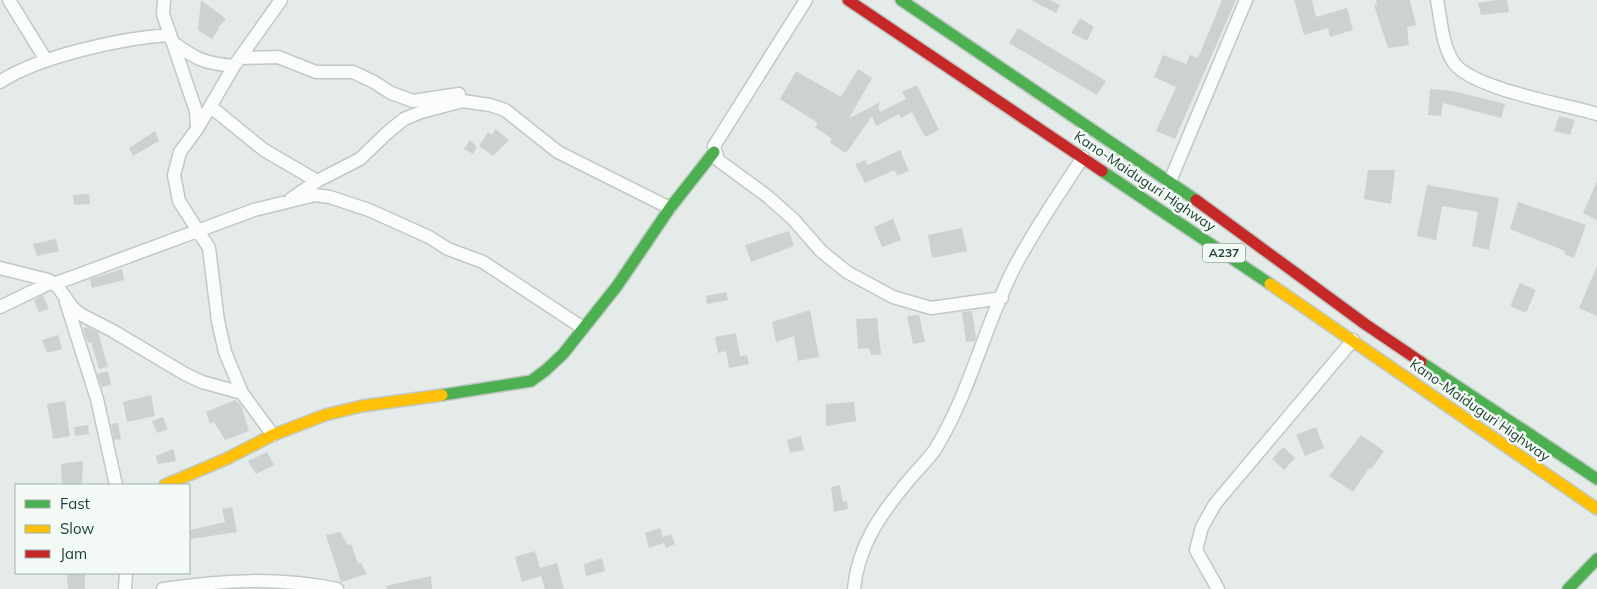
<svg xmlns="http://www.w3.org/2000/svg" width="1597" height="589" viewBox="0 0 1597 589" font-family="Mulish,sans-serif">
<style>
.building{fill:#ccd2cf}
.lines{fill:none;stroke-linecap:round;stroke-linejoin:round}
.street-casing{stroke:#c2c8c5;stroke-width:15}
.fast-casing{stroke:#c0c9c5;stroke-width:14}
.slow-casing{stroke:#c0c9c5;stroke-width:14}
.jam-casing{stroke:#c0c9c5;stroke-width:14}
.street{stroke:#fbfcfc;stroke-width:12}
.fast{stroke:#4caf50;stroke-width:11}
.slow{stroke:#ffc107;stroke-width:11}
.jam{stroke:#c62828;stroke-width:11}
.labels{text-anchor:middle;stroke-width:5;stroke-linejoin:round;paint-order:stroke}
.shield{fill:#f3faf6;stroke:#5f786f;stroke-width:1}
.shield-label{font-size:12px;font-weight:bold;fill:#204135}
.street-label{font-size:14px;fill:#204135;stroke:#f3faf6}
</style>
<rect width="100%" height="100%" fill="#e5ebe8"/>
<!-- building -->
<path class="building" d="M201,0L226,19L218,28L219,29L212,39L198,30Z
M1031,0H1050L1060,5L1056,13Z
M1222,0H1236L1175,139L1156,131L1176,87L1154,77L1163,55L1186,64L1190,55L1198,58Z
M1294,0H1312L1316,17L1347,8L1353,30L1330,37L1328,28L1304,35Z
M1376,0H1410L1416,25L1407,27L1409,45L1388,48L1374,5H1377Z
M1496,0H1507L1509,12L1481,15L1478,3Z
M1080,18L1094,27L1087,41L1071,33Z
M1018,28L1106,81L1097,95L1009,43Z
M858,69L872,78L849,118L881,102L878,107L880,112L906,99L902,92L917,85L939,130L925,137L912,112L901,118L899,114L876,126L872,116L846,153L830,143L832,139L815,127L818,123L780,99L796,71L841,97Z
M1430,89L1453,91L1505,104L1501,118L1443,103L1441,116L1428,115Z
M1559,116L1575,120L1570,135L1554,131Z
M495,129L509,140L493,156L479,146L488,132L492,135Z
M155,131L159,141L133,156L129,148Z
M470,140L477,147L473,154L464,149Z
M900,150L909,171L897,176L895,170L865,183L855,164L865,160L868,165Z
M1368,170H1395L1391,204L1364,199Z
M1597,181V220L1583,213Z
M1427,185L1499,198L1489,250L1472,246L1478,212L1442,206L1436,240L1417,236Z
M89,194L90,204L74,205L73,195Z
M1518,202L1586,225L1574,258L1564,254L1565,251L1510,229Z
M893,219L901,240L882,247L874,227Z
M962,228L967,251L932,258L928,235Z
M789,231L794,246L751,262L745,245Z
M56,239L59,251L37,256L33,244Z
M1597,266V316L1579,308Z
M122,269L124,280L92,288L90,279Z
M1520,283L1536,290L1526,313L1510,306Z
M726,292L728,300L707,304L706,296Z
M43,295L49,309L39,312L34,300Z
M810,310L819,357L798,361L794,336L776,342L772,322Z
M972,311L976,338L975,341L966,342L962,312Z
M919,315L925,342L913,344L907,316Z
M877,318L881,354L871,355L869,348L858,349L856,319Z
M87,327L98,332L108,367L99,369L91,342L88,343L85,335L83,328Z
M736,333L740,356L747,355L749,364L729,368L726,351L718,353L715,337Z
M58,335L62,349L47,353L42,340Z
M108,371L111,385L102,387L97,374Z
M151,395L155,416L127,422L123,402Z
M235,400L241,405L249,431L225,440L214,422L210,424L206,412Z
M65,401L70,436L53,439L47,404Z
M854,402L856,421L826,426V404Z
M163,417L168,429L157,433L152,421Z
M118,423L121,439L114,440L111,424Z
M88,425L89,434L75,436L74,427Z
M1316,427L1324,448L1305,456L1296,435Z
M1361,435L1384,451L1371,469L1369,468L1353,492L1329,476Z
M801,436L804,450L790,453L787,440Z
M1283,447L1295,458L1284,470L1272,459Z
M173,449L176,461L158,464L156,456Z
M267,452L274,465L256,474L248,461Z
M83,461L82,485H62L61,464Z
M840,485L843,502L847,501L848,509L834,512L831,487Z
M232,507L237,532L191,539L190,530L225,522L222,509Z
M660,528L663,537L671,534L675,544L666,548L664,543L649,548L645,533Z
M340,532L348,545L351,544L358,564L361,563L367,574L341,582L326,535Z
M535,551L540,568L557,563L564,589H545L541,576L522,582L515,557Z
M602,558L605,571L586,576L584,564Z
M67,573H85V589H68Z
M431,576L432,589H387L386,586Z"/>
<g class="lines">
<!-- street casing -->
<g class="street-casing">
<path id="street" d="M9,0L46,60
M164,0L163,14L196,111L197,129
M806,0L714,146L718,160L767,196L793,219L821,251L847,272L893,297L931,308L1002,298
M1437,0C1441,20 1442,46 1454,63C1473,89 1564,104 1597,114
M172,42C196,59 203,63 234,66
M240,58L278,57L316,72H353L374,82L391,93L413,101L459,94
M0,82C39,56 123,38 169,35
M211,107L264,150L317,181
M1170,181L1246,0
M291,199L317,181L360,159L387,133L404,119L421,112L463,101L490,105L505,110L558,152L670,208
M0,268L48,280L58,287L72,307L80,314L113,331L185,374L202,382L242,393L273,435
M54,284L254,210L315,195L330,197L369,210L429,237L448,249L483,262L583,328
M66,302L97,399L116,485
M0,307L52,282
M242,393L225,352L218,321L209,248L179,201L174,175L180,152L197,129L234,66L281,0
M125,589L126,573
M163,589C223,580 277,577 337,589
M854,589C858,545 882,512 909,480C918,469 929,459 936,448C970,392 984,328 1013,270C1033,231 1059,194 1083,157
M1218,589L1196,550L1202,527L1215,504L1353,340"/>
</g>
<!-- fast casing -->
<g class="fast-casing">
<path id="fast" d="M901,0L1196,200
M1102,171L1270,284
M1421,362L1597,479
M442,395L531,381L546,370L563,354L617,286L670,208L714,152
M1568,589L1597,559"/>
</g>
<!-- slow casing -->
<g class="slow-casing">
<path id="slow" d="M1270,284L1597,509
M165,485L226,459L273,435L325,415L362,406L442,395"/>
</g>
<!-- jam casing -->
<g class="jam-casing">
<path id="jam" d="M848,0L1102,171
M1196,200L1365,324L1421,362"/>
</g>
<!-- street -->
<use href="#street" class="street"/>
<!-- fast -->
<use href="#fast" class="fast"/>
<!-- slow -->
<use href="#slow" class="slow"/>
<!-- jam -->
<use href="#jam" class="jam"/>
</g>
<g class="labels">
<!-- shield labels -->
<rect class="shield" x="1203" y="243.5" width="42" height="19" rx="4"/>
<g class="shield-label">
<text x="1224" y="257">A237</text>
</g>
<!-- street labels -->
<g class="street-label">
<text transform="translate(1145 181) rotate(34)" y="5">Kano-Maiduguri Highway</text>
<text transform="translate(1480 410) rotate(35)" y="5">Kano-Maiduguri Highway</text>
</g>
</g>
<!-- legend -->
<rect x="15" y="484" width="175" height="90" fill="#f3faf6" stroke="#9fb0a9"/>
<rect x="25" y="500" width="25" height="8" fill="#4caf50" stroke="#9fb0a9"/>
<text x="60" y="509" font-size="15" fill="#204135">Fast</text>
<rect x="25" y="525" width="25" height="8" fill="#ffc107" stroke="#9fb0a9"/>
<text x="60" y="534" font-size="15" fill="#204135">Slow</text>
<rect x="25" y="550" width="25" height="8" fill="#c62828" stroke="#9fb0a9"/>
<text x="60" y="559" font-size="15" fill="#204135">Jam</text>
</svg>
